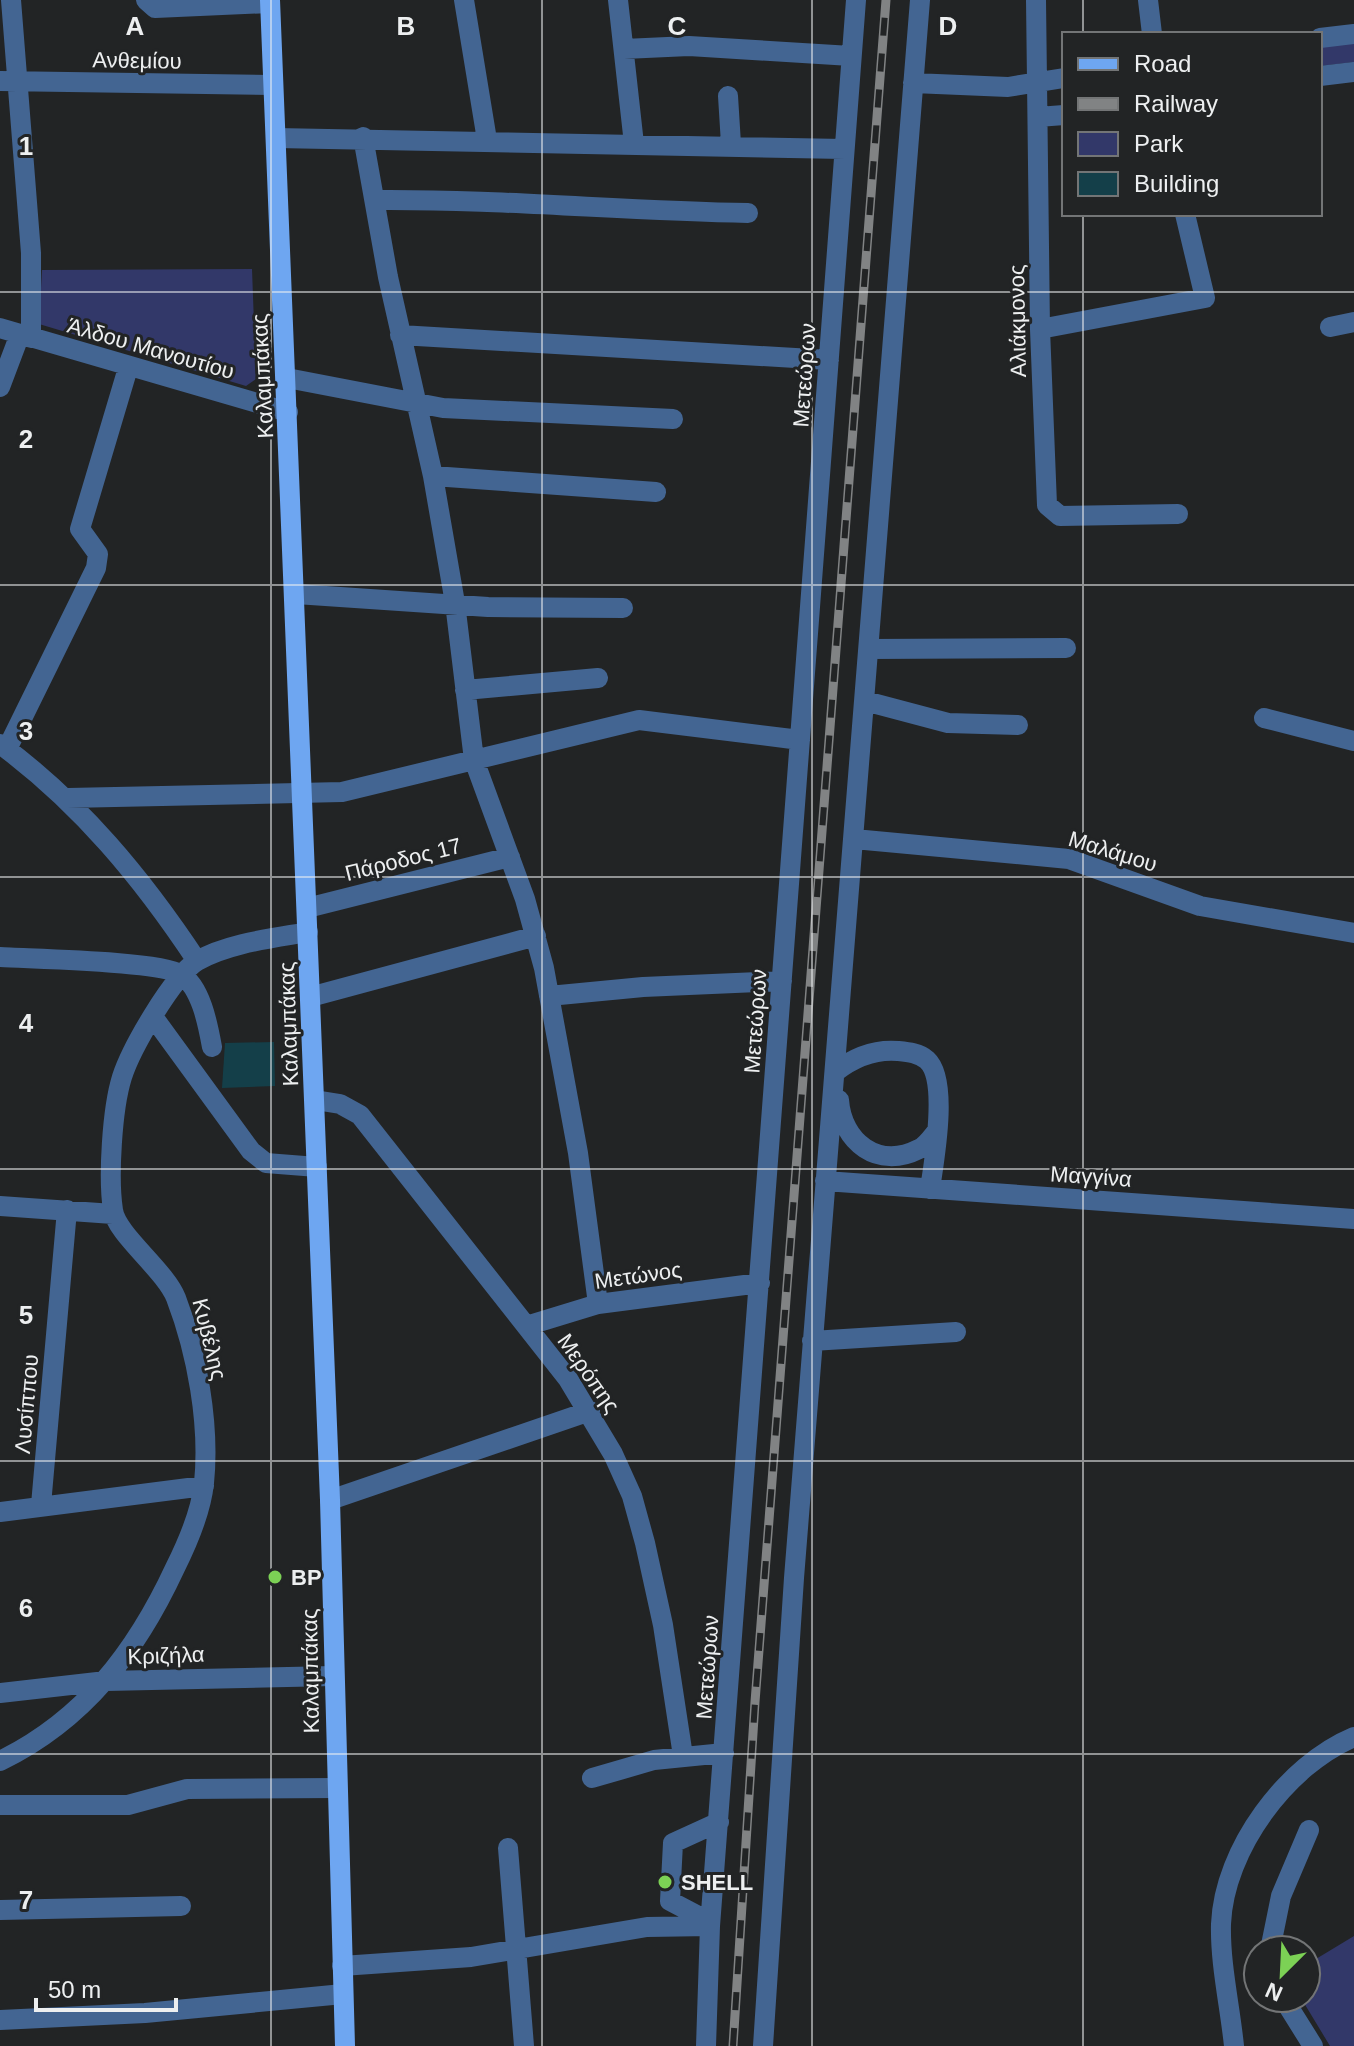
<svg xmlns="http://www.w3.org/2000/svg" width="1354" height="2046" viewBox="0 0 1354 2046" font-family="Helvetica,sans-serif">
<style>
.green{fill:#323869}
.building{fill:#143f49}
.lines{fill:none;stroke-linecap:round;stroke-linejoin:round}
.minor{stroke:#436592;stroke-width:20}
.major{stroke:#6ea6f1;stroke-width:20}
.rail-casing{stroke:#818384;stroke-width:9}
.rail{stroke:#222425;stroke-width:6;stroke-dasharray:18;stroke-linecap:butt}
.grid{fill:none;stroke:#edeff0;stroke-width:2;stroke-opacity:0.55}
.poi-dot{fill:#7cd155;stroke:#222425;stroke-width:3}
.labels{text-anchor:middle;stroke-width:6;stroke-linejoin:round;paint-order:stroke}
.street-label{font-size:22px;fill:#edeff0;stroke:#222425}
.poi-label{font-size:22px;font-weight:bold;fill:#edeff0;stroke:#222425;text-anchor:start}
.grid-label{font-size:26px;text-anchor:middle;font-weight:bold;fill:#edeff0;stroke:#222425;stroke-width:6;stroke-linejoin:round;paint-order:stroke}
</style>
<rect width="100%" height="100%" fill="#222425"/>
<!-- green -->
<path class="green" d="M1354,40V62L1320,66V45Z
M252,269L256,379L246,386L39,324L42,270Z
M1354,1936V2046H1330L1301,1998H1306V1965Z"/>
<!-- building -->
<path class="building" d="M274,1042L275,1086L222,1088L225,1043Z"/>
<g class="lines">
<!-- minor -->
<path class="minor" d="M11,0L31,253V338
M146,0L155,8L270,3
M464,0L487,140
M618,0L634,144
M1036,0L1040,329L1047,505L1060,516L1178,514
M1148,0L1152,34
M1320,38L1354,34
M624,49L689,46L851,56
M1320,76L1354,72
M0,81L273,85
M913,83L1008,87L1064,78
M728,96L731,144
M1038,117L1064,115
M363,137L388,277L433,476L455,603L474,760L525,899L544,968L578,1153L598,1304
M276,138L844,149
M375,200C500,199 624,211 748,213
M1330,327L1354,322
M0,328L288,412
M1040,329L1205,298L1185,214
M400,335L829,360
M287,378L443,408L673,419
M0,387L20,334
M433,476L656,492
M296,594L488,607L623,608
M870,649L1066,648
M465,690L598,678
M865,701L948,723L1018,725
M1264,718L1354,741
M0,744C81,804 142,878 197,961
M7,749L96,568L98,554L80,529L128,368
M68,798L342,792L639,720L800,740
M854,839L1069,859L1200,906L1354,933
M307,908L510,857
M0,957C32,959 159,961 180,974C201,986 208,1025 212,1047
M549,996L643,987L782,981
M310,997L536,936
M154,1018L251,1151L266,1163L317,1167
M835,1072C853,1058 875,1049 898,1051C908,1052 919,1053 927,1060C949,1080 934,1161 930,1189
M315,1100L340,1104L360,1115L568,1379L613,1454L632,1496L645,1543L663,1625L683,1756
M839,1100C842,1142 878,1170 919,1149C926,1146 932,1137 937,1131
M825,1181L1354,1219
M0,1206L113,1214
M526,1326L598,1304L760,1283
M812,1341L956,1332
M330,1500L590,1411
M41,1505L67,1210
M0,1512L204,1486
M0,1693L106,1681L333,1676
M0,1761C84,1720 136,1652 175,1568C188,1542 201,1512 204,1483C210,1424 197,1353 176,1298C165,1270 116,1234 113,1210C108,1178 112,1109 122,1077C131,1049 172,977 197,961C228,943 274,938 308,932
M592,1778L654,1760L724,1753
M0,1805H128L187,1789L337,1788
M508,1848L524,2046
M0,1910L181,1906
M710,1922L670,1901L673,1843L719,1822
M1270,1950L1281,1896L1309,1830
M342,1966L471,1957L647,1927L710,1926
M1283,1998L1313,2046
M0,2020L145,2013L343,1994
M706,2046L710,1926L856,0
M763,2046L794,1578L920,0
M1234,2046C1230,2006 1220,1964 1221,1924C1224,1849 1287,1765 1354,1737"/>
<!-- major -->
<path class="major" d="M270,0L330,1500L345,2046"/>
<!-- rail casing -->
<g class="rail-casing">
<path id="rail" d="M733,2046L755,1702L886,0"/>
</g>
<!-- rail -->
<use href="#rail" class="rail"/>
</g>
<!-- grid -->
<path class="grid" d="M271,0V2046M542,0V2046M812,0V2046M1083,0V34M1083,214V2046M0,292H1354M0,585H1354M0,877H1354M0,1169H1354M0,1461H1354M0,1754H1354"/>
<!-- markers -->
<g class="poi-dot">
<circle cx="275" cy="1577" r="8"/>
<circle cx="665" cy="1882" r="8"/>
</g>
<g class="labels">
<!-- street labels -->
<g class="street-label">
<text transform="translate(137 60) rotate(1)" y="8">Ανθεμίου</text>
<text transform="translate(1017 321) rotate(-91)" y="8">Αλιάκμονος</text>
<text transform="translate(151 348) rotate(16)" y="8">Άλδου Μανουτίου</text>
<text transform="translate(804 375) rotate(-86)" y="8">Μετεώρων</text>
<text transform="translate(262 376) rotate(-93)" y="8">Καλαμπάκας</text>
<text transform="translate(1113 851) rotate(17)" y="8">Μαλάμου</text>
<text transform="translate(403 859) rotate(-14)" y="8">Πάροδος 17</text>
<text transform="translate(755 1021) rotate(-86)" y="8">Μετεώρων</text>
<text transform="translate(288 1024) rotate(-92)" y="8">Καλαμπάκας</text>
<text transform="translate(1091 1176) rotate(4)" y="8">Μαγγίνα</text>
<text transform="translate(638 1275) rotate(-8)" y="8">Μετώνος</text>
<text transform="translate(210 1339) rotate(76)" y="8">Κυβέλης</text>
<text transform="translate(589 1373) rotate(55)" y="8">Μερόπης</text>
<text transform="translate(26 1404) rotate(-85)" y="8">Λυσίππου</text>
<text transform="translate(166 1655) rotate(-2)" y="8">Κριζήλα</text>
<text transform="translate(707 1667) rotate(-86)" y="8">Μετεώρων</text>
<text transform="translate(310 1671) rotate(-91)" y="8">Καλαμπάκας</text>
</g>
<!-- poi labels -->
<g class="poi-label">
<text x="291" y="1585">BP</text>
<text x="681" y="1890">SHELL</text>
</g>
</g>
<g class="grid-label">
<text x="135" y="35">A</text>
<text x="406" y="35">B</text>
<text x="677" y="35">C</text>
<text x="948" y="35">D</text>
<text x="26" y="155">1</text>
<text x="26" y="448">2</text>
<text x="26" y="740">3</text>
<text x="26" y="1032">4</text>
<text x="26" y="1324">5</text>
<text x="26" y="1617">6</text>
<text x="26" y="1909">7</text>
</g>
<!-- legend -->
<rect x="1062" y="32" width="260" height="184" fill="#222425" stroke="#737576" stroke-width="2"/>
<rect x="1078" y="58" width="40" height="12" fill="#6ea6f1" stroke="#737576" stroke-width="2"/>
<text x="1134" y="72" font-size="24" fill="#edeff0">Road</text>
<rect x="1078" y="98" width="40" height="12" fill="#818384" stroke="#737576" stroke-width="2"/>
<text x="1134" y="112" font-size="24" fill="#edeff0">Railway</text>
<rect x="1078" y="132" width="40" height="24" fill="#323869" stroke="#737576" stroke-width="2"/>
<text x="1134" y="152" font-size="24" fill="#edeff0">Park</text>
<rect x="1078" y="172" width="40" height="24" fill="#143f49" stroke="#737576" stroke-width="2"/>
<text x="1134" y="192" font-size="24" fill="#edeff0">Building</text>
<!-- north arrow -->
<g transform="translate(1282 1974) rotate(204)"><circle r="38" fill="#222425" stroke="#737576" stroke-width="2"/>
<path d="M0-6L14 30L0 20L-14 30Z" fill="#7cd155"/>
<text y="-12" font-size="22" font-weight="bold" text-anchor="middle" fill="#edeff0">N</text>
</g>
<!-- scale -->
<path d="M36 1998v12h140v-12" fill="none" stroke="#edeff0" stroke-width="4"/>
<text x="48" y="1998" font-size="24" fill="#edeff0" stroke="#222425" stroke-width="6" paint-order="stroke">50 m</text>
</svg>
